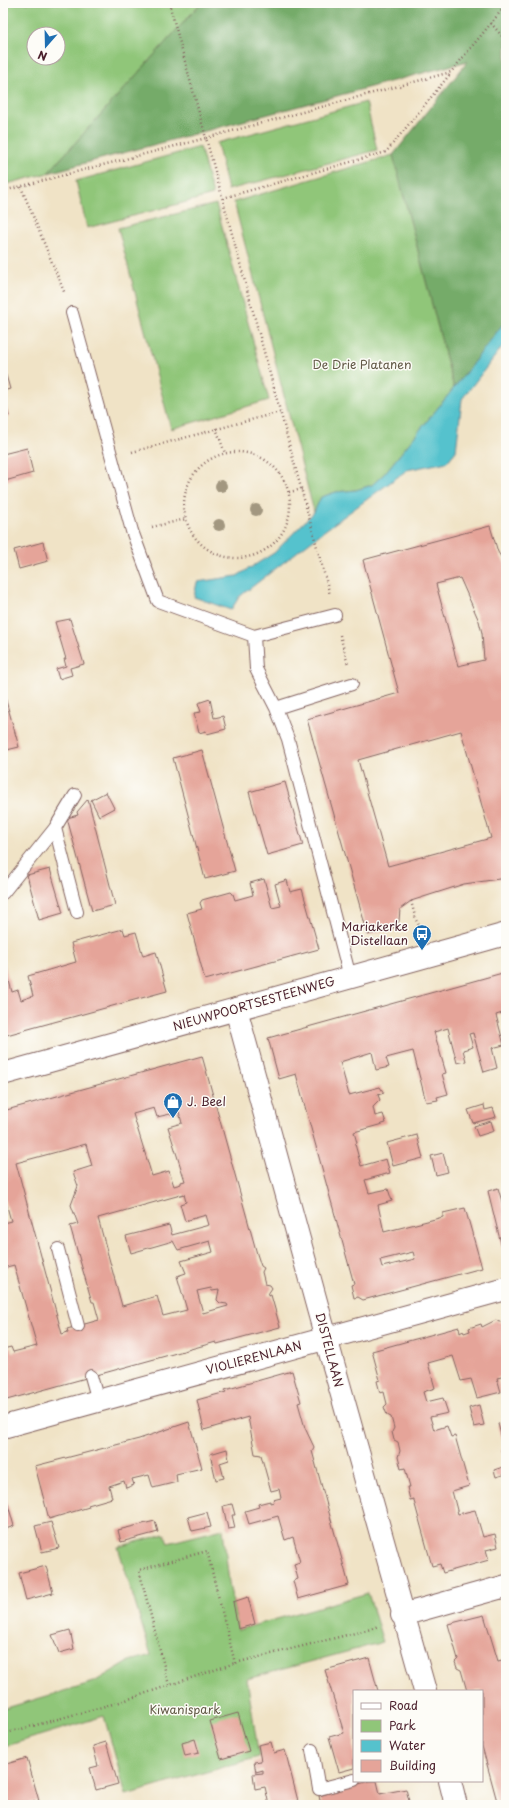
<svg xmlns="http://www.w3.org/2000/svg" width="509" height="1808" viewBox="0 0 509 1808" font-family="'Playpen Sans',sans-serif">
<style>
.green{fill:#90c679;stroke:#6d7252;fill-rule:evenodd}
.forest{fill:#74ab69;stroke:#5f654a}
.water{fill:#55c2cd;stroke:#50707c}
.building{fill:#e5a499;fill-rule:evenodd}
.lines{fill:none;stroke-linecap:round;stroke-linejoin:round}
.service-casing{stroke:#846461;stroke-width:14}
.minor-casing{stroke:#846461;stroke-width:24}
.secondary-casing{stroke:#846461;stroke-width:24}
.path{stroke:#846461;stroke-width:2.5;stroke-dasharray:1 3;stroke-linecap:butt}
.service{stroke:#fff;stroke-width:12}
.minor{stroke:#fff;stroke-width:22}
.secondary{stroke:#fff;stroke-width:22}
.tree{fill:#a29780}
.labels{text-anchor:middle;stroke-width:3;stroke-linejoin:round;paint-order:stroke}
.park-label{font-size:12px;fill:#625946;stroke:#fdfcf7}
.poi-label{font-size:12px;fill:#4a1f2b;stroke:#fdfcf7;text-anchor:end}
.street-label{font-size:12px;fill:#4a1f2b;stroke:#fdfcf7}
</style>
<rect width="100%" height="100%" fill="#fdfcf7"/>
<filter id="ink" filterUnits="userSpaceOnUse"><feTurbulence type="fractalNoise" baseFrequency=".025" numOctaves="2"/><feDisplacementMap in="SourceGraphic" scale="8" xChannelSelector="R" yChannelSelector="G"/><feConvolveMatrix kernelMatrix="1 2 1 2 8 2 1 2 1" color-interpolation-filters="sRGB"/></filter>
<filter id="wash" filterUnits="userSpaceOnUse"><feTurbulence type="fractalNoise" baseFrequency=".012" numOctaves="4" result="noise"/><feDisplacementMap in="SourceGraphic" scale="16" xChannelSelector="R" yChannelSelector="G"/><feGaussianBlur stdDeviation="0.9" result="paint"/><feColorMatrix in="noise" values="0 0 0 0 0 0 0 0 0 0 0 0 0 0 0 0 0 1.4 0 .05"/><feComposite in="paint" operator="in"/></filter>
<g filter="url(#wash)">
<rect width="100%" height="100%" fill="#f0e3c6"/>
<!-- green -->
<path class="green" d="M3,3H201L48,173L3,185ZM34,34H58V58H34Z
M366,102L377,150L228,190L217,143Z
M200,147L213,195L87,228L76,181Z
M393,155L454,388L384,474L372,485L356,490L336,492L321,497L314,512L234,202Z
M216,204L269,400L171,429L118,228Z
M223,1529L229,1582L238,1630L368,1593L383,1642L247,1679L259,1757L126,1795L104,1716L3,1747V1709L94,1682L127,1662L151,1655L118,1547L165,1534L168,1543Z"/>
<!-- forest -->
<path class="forest" d="M201,3H506V320L454,388L393,155L468,61L48,173Z"/>
<!-- water -->
<path class="water" d="M506,320V342L462,399L456,451L447,462L407,470L324,531L239,597L231,610L194,597L197,582L237,576L274,553L314,512L321,497L336,492L356,490L372,485L384,474L454,388Z"/>
<g id="blocks">
<!-- building -->
<path class="building" d="M6,375L10,389L3,391V376Z
M3,395L9,416L3,417Z
M27,448L33,473L5,481L3,473V454Z
M490,526L498,552L506,565V878L464,884L411,901L400,909L399,921L396,927L368,935L307,719L399,693L363,560ZM460,578L479,621L482,633L484,660L458,666L436,584ZM461,731L491,838L388,866L358,760Z
M43,542L48,561L19,569L14,550Z
M70,619L84,664L70,668L72,675L59,679L56,669L66,666L64,659H66L55,622Z
M3,690L19,747L3,751Z
M210,699L214,718L223,716L226,729L207,734L206,731L199,733L194,713L201,712L198,703Z
M202,750L235,871L205,879L173,758Z
M285,782L303,845L267,855L249,792Z
M106,792L114,808L99,816L91,800Z
M88,799L115,905L92,911L67,818L78,815L77,812Z
M50,869L63,913L39,920L27,875Z
M264,879L272,908L281,906L275,884L287,880L290,892L302,889L319,949L205,980L187,913L202,909L200,903L202,900L231,892L233,894L235,900L253,895L250,883Z
M123,929L125,935L136,932L143,956L156,952L167,991L3,1036V958L12,992L18,990L21,1000L33,996L28,976L76,962L71,943Z
M506,972V1012L496,1015L504,1045L492,1048L497,1068L484,1072L473,1033L469,1034L473,1047L463,1050L466,1061L457,1063L448,1028L434,1032L446,1073L442,1074L448,1094L437,1097L438,1100L426,1102L413,1051L386,1058L389,1067L376,1070L372,1052L340,1062L349,1095L380,1087L384,1093L378,1095L380,1100L373,1107L375,1116L383,1114L386,1123L354,1132L357,1143L355,1144L361,1166L386,1159L390,1173L365,1180L369,1193L388,1189L392,1201L378,1205L384,1232L443,1217V1213L465,1208L482,1268L363,1300L358,1297L354,1298L351,1285L354,1284L296,1074L279,1079L268,1038ZM413,1252L415,1259L382,1267L380,1260Z
M202,1056L257,1254L261,1266L264,1268L262,1272L265,1284L270,1285L272,1288L268,1294V1296L271,1295L280,1327L217,1344L216,1342L3,1401V1349L11,1347L13,1352L37,1346L14,1265L3,1268V1223L11,1221L5,1199H3V1111ZM154,1108L157,1117L179,1112L182,1123L168,1127L185,1181L181,1182V1184L174,1186L169,1171L152,1176L133,1114ZM86,1144L92,1166L73,1172L78,1186L71,1205L78,1224L70,1226L92,1302H94L99,1320L67,1329L68,1332L62,1334L16,1163ZM184,1194L186,1202L180,1204L185,1221L206,1215L209,1225L172,1235L169,1225L126,1236L131,1253L173,1241L178,1250L210,1241L213,1252L181,1261L186,1273L177,1276L187,1310L163,1316L157,1296L122,1306L98,1218ZM211,1288L212,1291L219,1290L217,1300L220,1303L227,1304L228,1306L203,1313L197,1291Z
M484,1105L485,1110L493,1108L496,1117L473,1123L468,1110Z
M491,1121L494,1131L478,1136L474,1126Z
M417,1135L423,1158L393,1166L387,1143Z
M443,1153L448,1172L436,1175L431,1156Z
M498,1188L506,1215L505,1260L488,1191Z
M496,1320L499,1322L506,1321V1376L497,1378L501,1392L477,1398L471,1379L461,1381L453,1356L428,1363L435,1388L423,1392L426,1402L443,1398L448,1413L430,1417L434,1430L447,1426L451,1437L455,1436L469,1486L452,1491L458,1514L475,1510L483,1537L495,1534L498,1547L486,1550L489,1560L443,1573L440,1564L432,1566L414,1501V1499L410,1500L407,1487H410L407,1476L405,1468L401,1469L398,1457L400,1451L398,1442L394,1440L392,1432L394,1428L391,1417L387,1415L384,1407L387,1404L384,1392L380,1393L377,1381L380,1380L372,1351L459,1327L460,1333L463,1331L464,1333L470,1331L469,1328L481,1324L482,1327Z
M292,1371L301,1402L298,1403L305,1428L314,1447L312,1451L349,1585L298,1599L293,1581L298,1579L294,1564L300,1562L293,1537L285,1540L278,1516L249,1524L245,1511L259,1507L258,1504L270,1501V1503L274,1502L273,1500L281,1498L279,1489L271,1491L261,1455L255,1454L248,1417L204,1430L197,1400L226,1392L225,1390Z
M479,1405L484,1425L474,1427L469,1408Z
M189,1422L202,1468L176,1474L177,1482L153,1488L149,1475L132,1479L134,1485L126,1488L124,1481L109,1486L112,1498L88,1505L89,1507L49,1519L35,1466L139,1439Z
M506,1422V1464L501,1450L505,1449L498,1424Z
M227,1449L229,1460L220,1463L224,1478L216,1480L210,1454Z
M506,1466V1474L496,1477L494,1470Z
M3,1487L14,1526L3,1530Z
M232,1504L235,1515H232L235,1528L228,1529L223,1506Z
M207,1512L211,1527L192,1531L188,1517Z
M155,1521L158,1532L121,1542L118,1530Z
M51,1522L59,1548L42,1552L35,1526Z
M46,1566L53,1593L26,1600L19,1573Z
M248,1597L255,1624L238,1629L233,1602Z
M484,1615L498,1661L506,1659V1805H498L482,1746V1691H467L461,1670L457,1668L455,1662L458,1659L448,1624Z
M70,1630L74,1649L59,1653L52,1635Z
M369,1658L378,1691H354V1768L339,1772L329,1737L344,1733L325,1670Z
M238,1713L249,1751L221,1759L210,1721Z
M195,1739L199,1753L185,1756L182,1743Z
M106,1742L118,1784L96,1790L90,1768L98,1766L93,1746Z
M271,1742L274,1753L285,1750L298,1801L284,1805H269L265,1787L255,1789L253,1774L263,1773V1770L256,1772L254,1762L261,1761L258,1745Z
M27,1758L39,1801L29,1803V1805H3V1765Z
M369,1781H377L380,1794L406,1789L410,1805H321L319,1796Z"/>
</g>
</g>
<g filter="url(#ink)">
<use href="#blocks" fill-opacity="0" stroke="#846461" stroke-width="1"/>
<g class="lines">
<!-- service casing -->
<g class="service-casing">
<path id="service" d="M72,313L132,531L158,601L254,636
M335,615L254,636L256,669L276,708L288,739L350,977
M276,708L352,684
M55,828L77,912
M3,893L55,828L75,795
M58,1249L78,1326
M91,1376L98,1401
M312,1750L319,1789L354,1780"/>
</g>
<!-- minor casing -->
<g class="minor-casing">
<path id="minor" d="M236,1009L326,1338L425,1691
M3,1427L506,1289
M402,1615L506,1586
M450,1781L456,1805"/>
</g>
<!-- secondary casing -->
<g class="secondary-casing">
<path id="secondary" d="M3,1074L506,934"/>
</g>
<!-- path -->
<path class="path" d="M169,3L206,138L451,72L506,5
M491,23L506,41
M21,187L65,294
M3,191L206,138L330,595
M223,198L386,152L451,73
M216,428L225,453
M132,452L280,412
M184 505a53 53 0 1 1 106 0a53 53 0 1 1-106 0Z
M289,492L303,489
M152,527L186,519
M340,635L348,665
M411,901L416,920L422,931
M169,1685L139,1570L207,1551L235,1663
M3,1734L120,1702L235,1663L371,1629L378,1626"/>
<!-- service -->
<use href="#service" class="service"/>
<!-- minor -->
<use href="#minor" class="minor"/>
<!-- secondary -->
<use href="#secondary" class="secondary"/>
</g>
<!-- trees -->
<g class="tree">
<circle cx="221" cy="486" r="6"/>
<circle cx="256" cy="510" r="6"/>
<circle cx="219" cy="525" r="6"/>
</g>
</g>
<!-- icons -->
<defs>
<g id="bus-pin" transform="scale(1)"><path d="M0 17L-7.5 6A9.5 9.5 0 1 1 7.5 6Z" fill="#1f6fb2" stroke="#fdfcf7"/><path d="M-5-6H5V4H4V6H2V4H-2V6H-4V4H-5ZM-3.5-4V0h7V-4ZM-3.5 1.2v1.5H-2V1.2ZM2 1.2v1.5H3.5V1.2Z" fill="#fff"/></g>
<g id="shop-pin" transform="scale(1)"><path d="M0 17L-7.5 6A9.5 9.5 0 1 1 7.5 6Z" fill="#1f6fb2" stroke="#fdfcf7"/><path d="M-5-2.5h2.3a2.7 3.5 0 0 1 5.4 0H5L5.5 6h-11ZM-1.5-2.5h3a1.5 2.3 0 0 0-3 0Z" fill="#fff"/></g>
</defs>
<g fill-rule="evenodd">
<use href="#bus-pin" x="422" y="934"/>
<use href="#shop-pin" x="173" y="1102"/>
</g>
<g class="labels">
<!-- park labels -->
<g class="park-label">
<text x="362" y="369">De Drie Platanen</text>
<text x="185" y="1714">Kiwanispark</text>
</g>
<!-- poi labels -->
<g class="poi-label">
<text x="408" y="931">Mariakerke<tspan x="408" dy="14">Distellaan</tspan></text>
<text x="187" y="1106" text-anchor="start">J. Beel</text>
</g>
<!-- street labels -->
<g class="street-label">
<text transform="translate(254 1004) rotate(-16)" y="4">NIEUWPOORTSESTEENWEG</text>
<text transform="translate(329 1350) rotate(75)" y="4">DISTELLAAN</text>
<text transform="translate(254 1358) rotate(-15)" y="4">VIOLIERENLAAN</text>
</g>
</g>
<!-- margin -->
<rect width="509" height="1808" fill="none" stroke="#fdfcf7" stroke-width="16"/>
<!-- legend -->
<rect x="353" y="1690" width="130" height="92" fill="#fdfcf7" stroke="#b5a4a5"/>
<rect x="361" y="1703" width="20" height="6" fill="#ffffff" stroke="#b5a4a5"/>
<text x="389" y="1710" font-size="12" fill="#4a1f2b">Road</text>
<rect x="361" y="1720" width="20" height="12" fill="#90c679" stroke="#b5a4a5"/>
<text x="389" y="1730" font-size="12" fill="#4a1f2b">Park</text>
<rect x="361" y="1740" width="20" height="12" fill="#55c2cd" stroke="#b5a4a5"/>
<text x="389" y="1750" font-size="12" fill="#4a1f2b">Water</text>
<rect x="361" y="1760" width="20" height="12" fill="#e5a499" stroke="#b5a4a5"/>
<text x="389" y="1770" font-size="12" fill="#4a1f2b">Building</text>
<!-- north arrow -->
<g transform="translate(46 46) rotate(200)"><circle r="19" fill="#fdfcf7" stroke="#b5a4a5"/>
<path d="M0-3L7 15L0 10L-7 15Z" fill="#1f6fb2"/>
<text y="-6" font-size="11" font-weight="bold" text-anchor="middle" fill="#4a1f2b">N</text>
</g>
</svg>
